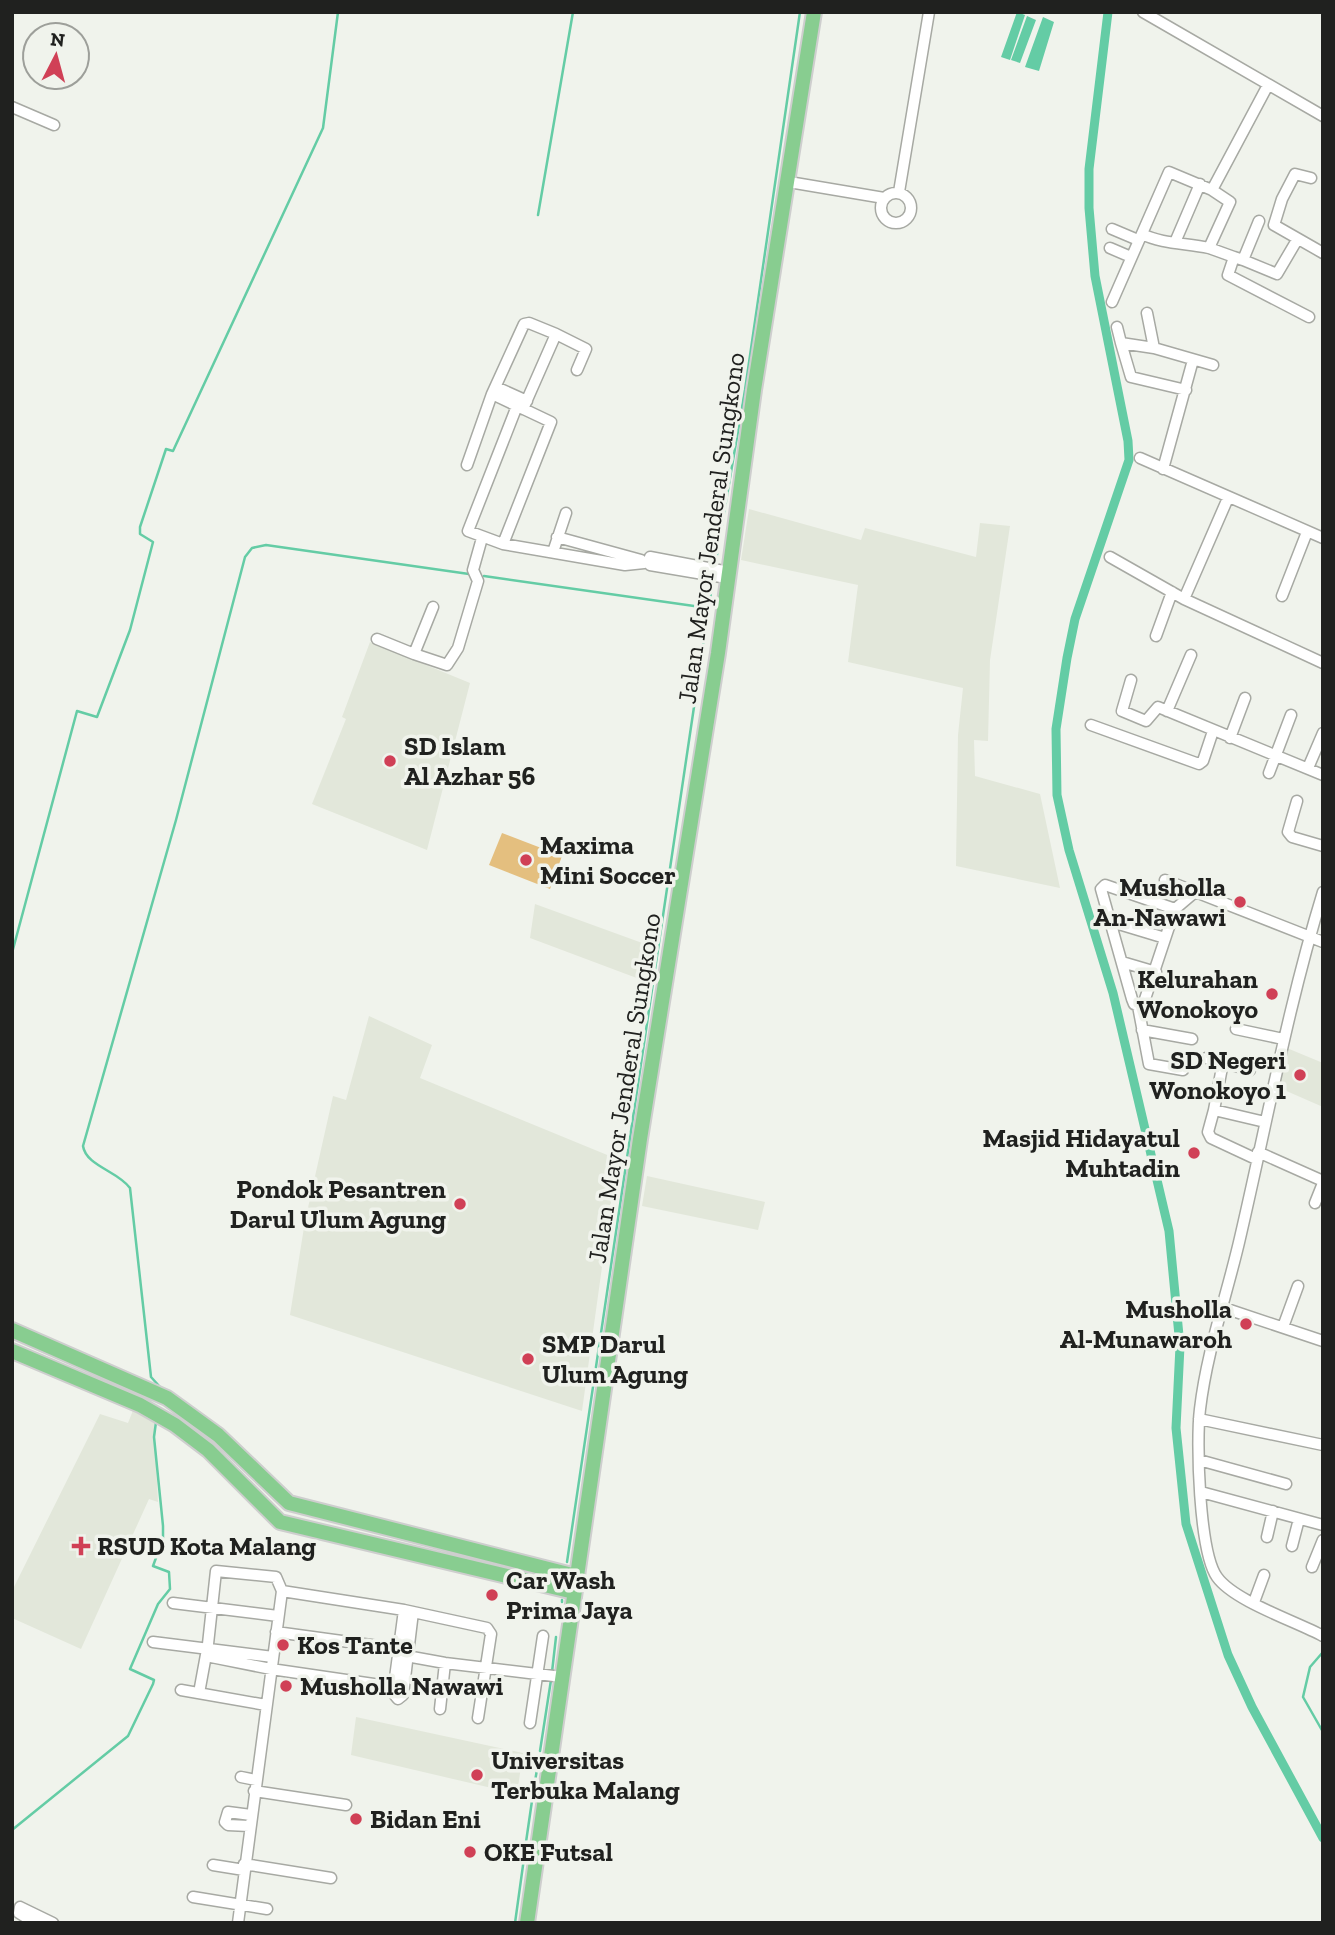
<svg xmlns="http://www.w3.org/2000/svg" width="1335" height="1935" viewBox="0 0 1335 1935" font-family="'Zilla Slab',serif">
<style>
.built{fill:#e2e7da}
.green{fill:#e4bf7f}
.water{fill:#64cca5}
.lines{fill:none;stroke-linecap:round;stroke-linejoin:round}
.stream{stroke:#64cca5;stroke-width:2.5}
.canal{stroke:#64cca5;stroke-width:9}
.minor-casing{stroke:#a7a9a3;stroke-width:13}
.primary-casing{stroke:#cecece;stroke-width:18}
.minor{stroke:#fff;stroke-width:10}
.primary{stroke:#88cd90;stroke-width:14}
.poi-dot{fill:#d04056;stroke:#f0f3ec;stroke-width:2.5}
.labels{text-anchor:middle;stroke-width:7;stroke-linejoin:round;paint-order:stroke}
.street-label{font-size:26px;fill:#20211f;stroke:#f0f3ec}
.poi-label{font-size:26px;font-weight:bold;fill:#20211f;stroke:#f0f3ec;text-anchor:start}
</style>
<rect width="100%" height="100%" fill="#f0f3ec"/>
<!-- built -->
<path class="built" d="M749,509L861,540L865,528L976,557L980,523L1010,526L990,660L988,741L974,740L975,776L1040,794L1060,888L956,866L958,735L963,688L848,662L858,585L741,560Z
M370,642L470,683L427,850L312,804L346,719L342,717Z
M535,904L645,944L642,980L530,938Z
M369,1016L432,1045L420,1078L617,1159L582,1411L290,1315L305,1221L333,1096L346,1100Z
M1282,1046L1323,1063V1107L1275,1086Z
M647,1176L765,1202L758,1230L642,1206Z
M134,1408L154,1420L158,1502L149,1499L81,1649L12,1618V1591L100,1414L128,1423Z
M356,1717L523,1753L517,1794L351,1755Z"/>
<!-- green -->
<path class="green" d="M502,833L562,856L550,889L489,865Z"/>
<!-- water -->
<path class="water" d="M1017,12L1025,15L1010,60L1001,57Z
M1027,16L1036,20L1020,63L1011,60Z
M1043,17L1054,22L1039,71L1025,67Z"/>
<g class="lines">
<!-- stream -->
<path class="stream" d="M538,215L573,12
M715,566L745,390L800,12
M484,576L701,607
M12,953L77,711L97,717L130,630L153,542L140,534V527L166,449L173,451L323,128L338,12
M160,1387L151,1377L130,1188C118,1171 86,1166 83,1146L176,820L245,557L252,548L266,545L469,574
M567,1562L713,579
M562,1602V1600
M1323,1652L1310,1667L1303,1697L1323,1732
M552,1672L556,1637
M540,1751L551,1680
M534,1787L539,1758
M12,1830L128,1736L153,1684L154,1680L130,1669L158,1604L170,1589L169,1572L153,1566L163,1539V1526L154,1437L156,1422
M526,1842L533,1794
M515,1923L525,1851"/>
<!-- canal -->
<path class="canal" d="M1108,12L1089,169V208L1095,276L1128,441L1129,460L1075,619L1067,658L1056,729L1057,795L1069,850L1113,993L1169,1231L1180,1346L1176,1428L1186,1524L1228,1655L1252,1707L1323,1838"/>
<!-- minor casing -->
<g class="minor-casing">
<path id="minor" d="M1143,12L1323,116
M12,107L54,125
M1311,178L1295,174L1282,199L1274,225L1323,253
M789,182L884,198
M899,192L929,12
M881 208a15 15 0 1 1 30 0a15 15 0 1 1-30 0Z
M1259,221L1243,260L1234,257L1228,275L1309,317
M1112,229L1138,240
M1142,234C1162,244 1187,243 1209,248L1230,202L1212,190
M1176,240L1200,184
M1110,248L1131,257
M1209,248L1234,257
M1243,260L1277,274L1297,240
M1112,302L1169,172L1212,190L1268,85
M1147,313L1154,348L1213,365
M1117,327L1121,343L1154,348
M556,334L586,349L577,370
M1121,343L1131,377L1186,390
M496,387L527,401
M492,394L524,324L529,323L556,334L523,409
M517,406L468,531L503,544L625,565L644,563
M1140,458L1323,538
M467,465L492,394L551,422L503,544
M1163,469L1193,360
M557,537L641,560
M553,552L566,513
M650,557L729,572
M1110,557L1184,599L1323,663
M650,565L721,577
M1282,596L1307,532
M1184,599L1228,498
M433,607L414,654L447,665L458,648L478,581L473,570L482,538
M1156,636L1172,592
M377,639L414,654
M1131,680L1122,711L1146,721L1158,707L1323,775
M1167,711L1191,655
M1091,725L1199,764L1203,761L1213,731
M1230,738L1245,698
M1308,768L1323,733
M1269,773L1291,715
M1297,801L1288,832L1292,837L1323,846
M1165,880L1323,942
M1105,885L1175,909L1143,1005L1134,1004L1132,999L1101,889Z
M1323,892C1288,1006 1267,1122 1240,1238C1227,1295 1207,1350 1200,1409C1196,1440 1199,1552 1217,1577C1234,1601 1295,1621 1323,1636
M1175,909L1195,892
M1112,922L1165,938
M1122,962L1156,972
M1138,1006L1149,1064L1183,1070
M1236,1029L1283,1039
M1142,1030L1192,1039
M1206,1058L1250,1070
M1223,1062L1214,1110L1265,1122
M1214,1110L1208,1132L1211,1138L1256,1159
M1258,1152L1323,1181
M1315,1203L1323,1183
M1221,1307L1323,1341
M1283,1327L1298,1286
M1199,1419L1323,1445
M1199,1460L1286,1484
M1201,1492L1323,1525
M1267,1537L1273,1511
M1292,1546L1299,1519
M1312,1567L1323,1540
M282,1591L404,1610L487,1628L491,1634L478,1718
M1254,1602L1264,1575
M173,1603L278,1616
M404,1610L393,1693L398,1699L403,1695L413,1612
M276,1632L393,1648L412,1657L445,1663L562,1677
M153,1642L273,1657
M207,1651L211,1657L271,1669L394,1687
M181,1690L266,1705
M199,1693L208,1644L216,1571L276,1577L282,1591L238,1923
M440,1709L445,1663
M530,1723L543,1636
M241,1777L256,1780
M254,1791L346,1805
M249,1826L228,1825L225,1822L228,1812L251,1815
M244,1864L331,1878
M213,1865L244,1870
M193,1897L267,1909
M35,1923L19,1913L20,1907L53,1923"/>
</g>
<!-- primary casing -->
<g class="primary-casing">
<path id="primary" d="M12,1330L167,1398L218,1435L289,1503L576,1576
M12,1351L140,1405L175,1425L208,1450L280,1522L574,1592
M527,1923L640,1139L718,653L754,390L814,12"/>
</g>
<!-- minor -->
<use href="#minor" class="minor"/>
<!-- primary -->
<use href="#primary" class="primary"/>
</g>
<!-- markers -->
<g class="poi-dot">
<circle cx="390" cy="761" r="7"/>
<circle cx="526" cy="860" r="7"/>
<circle cx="1240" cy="902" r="7"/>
<circle cx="1272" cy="994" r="7"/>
<circle cx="1300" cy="1075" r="7"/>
<circle cx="1194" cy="1153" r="7"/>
<circle cx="460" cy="1204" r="7"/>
<circle cx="1246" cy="1324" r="7"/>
<circle cx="528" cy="1359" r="7"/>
<path d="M77.5 1535.5h7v7h7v7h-7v7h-7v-7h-7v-7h7z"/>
<circle cx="492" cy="1595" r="7"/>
<circle cx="283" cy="1645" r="7"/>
<circle cx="286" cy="1686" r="7"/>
<circle cx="477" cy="1775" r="7"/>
<circle cx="356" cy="1819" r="7"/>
<circle cx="470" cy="1852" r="7"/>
</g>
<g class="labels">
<!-- street labels -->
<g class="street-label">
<text transform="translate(711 528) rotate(-82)" y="9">Jalan Mayor Jenderal Sungkono</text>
<text transform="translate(624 1088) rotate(-81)" y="9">Jalan Mayor Jenderal Sungkono</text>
</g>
<!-- poi labels -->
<g class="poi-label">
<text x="404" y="755">SD Islam<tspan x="404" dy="30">Al Azhar 56</tspan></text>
<text x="540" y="854">Maxima<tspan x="540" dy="30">Mini Soccer</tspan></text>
<text x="1226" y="896" text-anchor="end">Musholla<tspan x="1226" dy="30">An-Nawawi</tspan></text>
<text x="1258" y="988" text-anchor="end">Kelurahan<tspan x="1258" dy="30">Wonokoyo</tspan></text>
<text x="1286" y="1069" text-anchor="end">SD Negeri<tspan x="1286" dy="30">Wonokoyo 1</tspan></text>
<text x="1180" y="1147" text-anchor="end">Masjid Hidayatul<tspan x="1180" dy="30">Muhtadin</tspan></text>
<text x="446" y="1198" text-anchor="end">Pondok Pesantren<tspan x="446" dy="30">Darul Ulum Agung</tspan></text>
<text x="1232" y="1318" text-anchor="end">Musholla<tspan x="1232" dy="30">Al-Munawaroh</tspan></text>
<text x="542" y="1353">SMP Darul<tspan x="542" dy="30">Ulum Agung</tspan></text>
<text x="97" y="1555">RSUD Kota Malang</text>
<text x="506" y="1589">Car Wash<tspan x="506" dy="30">Prima Jaya</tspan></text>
<text x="297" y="1654">Kos Tante</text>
<text x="300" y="1695">Musholla Nawawi</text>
<text x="491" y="1769">Universitas<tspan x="491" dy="30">Terbuka Malang</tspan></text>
<text x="370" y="1828">Bidan Eni</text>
<text x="484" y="1861">OKE Futsal</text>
</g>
</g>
<!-- border -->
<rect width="1335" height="1935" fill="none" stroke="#20211f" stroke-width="28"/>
<!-- north arrow -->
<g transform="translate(56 56) rotate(6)"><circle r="33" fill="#f0f3ec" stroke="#9d9f9a" stroke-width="2"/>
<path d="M0-5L12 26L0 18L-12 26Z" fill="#d04056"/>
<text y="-10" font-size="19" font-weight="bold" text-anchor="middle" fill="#20211f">N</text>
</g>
</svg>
